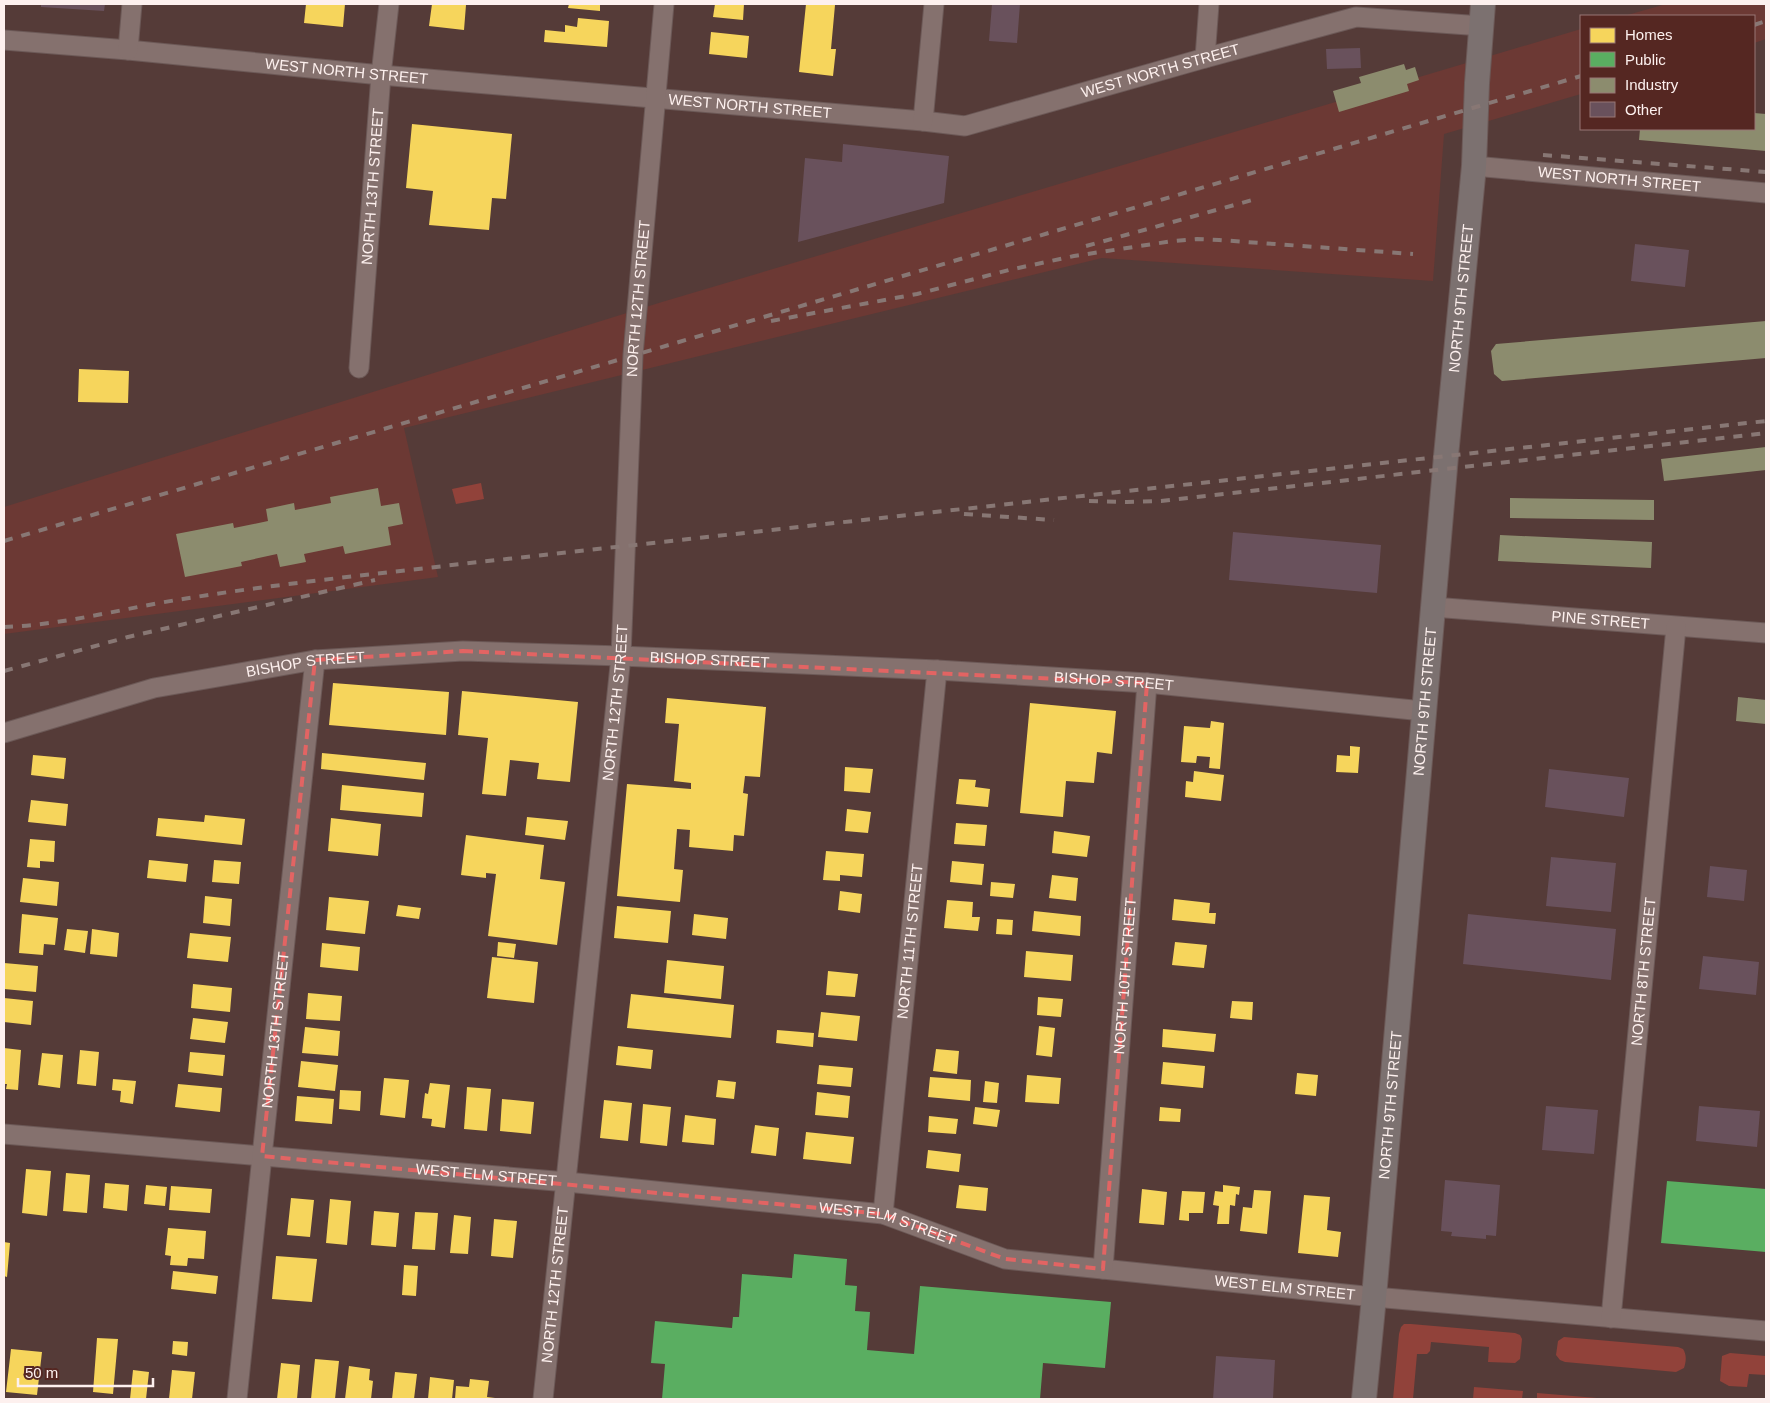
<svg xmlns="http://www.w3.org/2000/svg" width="1770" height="1403" viewBox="0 0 1770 1403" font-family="Arial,sans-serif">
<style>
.built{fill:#6c3934}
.green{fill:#91423a}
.homes{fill:#f6d55c}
.public{fill:#5aae61}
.industry{fill:#8c8c6e}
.building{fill:#69515c}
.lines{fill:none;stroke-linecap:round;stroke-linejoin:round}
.minor-casing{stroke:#6c5957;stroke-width:21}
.major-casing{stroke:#6c5957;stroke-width:26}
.minor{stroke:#85716e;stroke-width:19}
.major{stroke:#7c7170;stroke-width:24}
.rail{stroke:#887774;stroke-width:4;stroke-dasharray:9 9;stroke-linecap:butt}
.marked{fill:none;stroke:#e26463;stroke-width:4;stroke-dasharray:10 6;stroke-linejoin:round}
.labels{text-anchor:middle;stroke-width:5;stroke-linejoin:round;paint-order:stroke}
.street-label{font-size:15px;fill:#fdf0ee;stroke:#552722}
</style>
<rect width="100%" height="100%" fill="#553b38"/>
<!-- built -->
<path class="built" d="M1666,4H1766V39L1754,43V16H1624Z
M1581,29V94L1444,134L1433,281L1102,258L404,428L438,577L4,634V507L662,302Z"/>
<!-- green -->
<path class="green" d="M481,483L484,499L456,504L452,489Z
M1404,1324H1411L1515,1333L1520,1335L1522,1339L1520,1359L1515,1363L1488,1362L1489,1347L1431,1342L1430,1351L1427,1354H1417L1413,1399H1393L1399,1334L1401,1327Z
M1564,1337L1678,1347L1683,1349C1687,1355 1686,1362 1684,1368L1676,1372L1565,1362L1560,1360L1556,1355L1558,1341Z
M1730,1353L1766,1356V1375L1749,1374L1747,1387L1729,1386L1720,1381L1722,1356Z
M1474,1387L1523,1391L1522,1399H1473Z
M1537,1393L1597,1398V1399H1537Z"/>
<!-- homes -->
<path class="homes" d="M306,4H345L343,27L304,23Z
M432,4L466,5L464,30L429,26Z
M569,4H600V11L568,8Z
M715,4H744L743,20L713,17Z
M806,4L835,5L831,49H836L833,76L799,72Z
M578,18L609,21L607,47L544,42L545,30L565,32V25L577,27Z
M711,32L749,36L747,58L709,54Z
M412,124L512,134L506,199L492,198L489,230L429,225L433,191L406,188Z
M79,369L129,371L128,403L78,402Z
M333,683L449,692L446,735L329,725Z
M462,691L578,702L570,782L537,779L539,763L510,760L506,796L482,794L488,738L458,735Z
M667,698L766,707L760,777L745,776L743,793L748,794L744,836L734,835L733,851L689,847L690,830L677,829L674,869L683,870L680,902L617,896L627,784L691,789V783L674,781L679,724L665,723Z
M1030,703L1116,711L1112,754L1097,752L1094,783L1066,781L1063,817L1020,813Z
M1211,721L1224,723L1220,769L1209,768L1210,757L1197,756L1196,763L1181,762L1184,726L1210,728Z
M1350,746L1360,747L1358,773L1336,772L1337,755L1350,756Z
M322,753L426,763L424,780L321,769Z
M33,755L66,758L64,779L31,775Z
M845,767L873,769L870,793L844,791Z
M1194,771L1224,775L1221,801L1185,797L1186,781L1193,782Z
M959,779L976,780L975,787L990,789L988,807L956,804Z
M342,785L424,793L422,817L340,810Z
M31,800L68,804L66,826L28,822Z
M847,809L871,812L868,833L845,831Z
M205,815L245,819L242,845L156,836L158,818L204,822Z
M527,817L568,821L565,840L525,835Z
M331,818L381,824L378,856L328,851Z
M956,823L987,825L985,846L954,844Z
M1054,831L1090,836L1087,857L1052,853Z
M466,835L544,845L540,879L565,882L557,945L488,936L496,874L486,873V878L461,875Z
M30,839L55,841L54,862L40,861V868L27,867Z
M826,851L864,854L862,877L840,875V881L823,880Z
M149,860L188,864L186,882L147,878Z
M214,860L241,862L239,884L212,882Z
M952,861L984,864L982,885L950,882Z
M1052,875L1078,878L1076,901L1049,898Z
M23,878L59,882L57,906L20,902Z
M991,882L1015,884L1013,898L990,896Z
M840,891L862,894L860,913L838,910Z
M205,896L232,899L230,926L203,923Z
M329,897L369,901L365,934L326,930Z
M1174,899L1210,903L1209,913H1216L1215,924L1172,920Z
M947,900L973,902L972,917H980L978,931L944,928Z
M398,905L421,908L419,919L396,916Z
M617,906L671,911L668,943L614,938Z
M1034,911L1081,916L1080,936L1032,931Z
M22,914L58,918L55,945L44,944L43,955L19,953Z
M694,914L728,918L726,939L692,935Z
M997,919L1013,920L1012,935L996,934Z
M67,929L88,931L85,953L64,950Z
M92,929L119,933L117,957L90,954Z
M190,933L231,937L228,962L187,958Z
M498,942L516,944L514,958L497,956Z
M1175,942L1207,945L1204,968L1172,965Z
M322,943L360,947L358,971L320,967Z
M1026,951L1073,955L1071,981L1024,977Z
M492,957L538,962L534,1003L487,998Z
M667,960L724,966L721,999L664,993Z
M4,963L38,966L36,992L4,989Z
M828,971L858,974L855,997L826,995Z
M193,984L232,988L230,1012L191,1008Z
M308,993L342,996L340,1021L306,1019Z
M631,994L734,1005L731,1038L627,1028Z
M1038,997L1063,999L1061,1017L1037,1015Z
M4,998L33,1001L31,1025L4,1022Z
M1232,1001L1253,1002L1252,1020L1230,1018Z
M821,1012L860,1016L857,1041L818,1037Z
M193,1018L228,1022L225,1043L190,1039Z
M1039,1026L1055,1028L1052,1057L1036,1055Z
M305,1027L340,1031L338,1056L302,1053Z
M1163,1029L1216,1034L1214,1052L1162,1047Z
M777,1030L814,1033L813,1047L776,1043Z
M618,1046L653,1050L651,1069L616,1065Z
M4,1048L21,1050L18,1090L6,1089L7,1084H4Z
M936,1049L959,1051L957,1074L933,1071Z
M80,1050L99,1052L96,1086L77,1084Z
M190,1052L225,1055L223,1076L188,1072Z
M42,1053L63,1055L60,1088L38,1085Z
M301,1061L338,1065L335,1091L298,1087Z
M1163,1062L1205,1066L1203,1088L1161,1084Z
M819,1065L853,1068L851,1087L817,1084Z
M1297,1073L1318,1075L1316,1096L1295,1094Z
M1027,1075L1061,1078L1059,1104L1025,1102Z
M930,1077L971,1080L970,1101L928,1097Z
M384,1078L409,1080L405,1118L380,1115Z
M113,1079L136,1081L133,1104L120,1102L121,1091L112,1090Z
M718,1080L736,1082L734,1099L716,1097Z
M985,1081L999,1083L997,1103L983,1102Z
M430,1083L450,1085L445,1128L431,1126L432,1119L422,1118L425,1093L428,1094Z
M178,1084L222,1088L220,1112L175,1107Z
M467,1087L491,1089L487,1131L464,1129Z
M340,1090L361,1091L360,1111L339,1109Z
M817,1092L850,1096L848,1118L815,1115Z
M297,1096L334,1099L332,1124L295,1121Z
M502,1099L534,1102L531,1134L500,1131Z
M604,1100L632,1103L628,1141L600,1138Z
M643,1104L671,1107L667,1146L640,1143Z
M975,1107L1000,1110L997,1127L973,1124Z
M1160,1107L1181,1109L1180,1122L1159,1121Z
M685,1115L716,1119L714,1145L682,1142Z
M929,1116L958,1119L956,1134L928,1132Z
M755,1125L779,1128L776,1156L751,1153Z
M806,1132L854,1137L851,1164L803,1159Z
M928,1150L961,1154L959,1172L926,1168Z
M26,1169L51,1171L47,1216L22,1213Z
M66,1173L90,1175L87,1213L63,1211Z
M105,1183L129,1185L127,1211L103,1208Z
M146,1185L167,1187L165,1206L144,1204Z
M959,1185L988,1188L986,1211L956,1208Z
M1223,1185L1240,1187L1239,1195L1236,1194L1235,1206L1230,1205L1229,1224H1217L1219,1206L1213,1205L1215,1191L1223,1192Z
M171,1186L212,1189L210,1213L169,1210Z
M1142,1189L1167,1192L1164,1225L1139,1223Z
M1254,1190L1271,1191L1267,1234L1240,1231L1243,1207L1252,1208Z
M1182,1191L1205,1192L1203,1213H1189V1221L1179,1220Z
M1304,1195L1330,1197L1327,1230L1341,1232L1338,1257L1298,1253Z
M291,1198L314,1200L310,1237L287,1235Z
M330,1199L351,1201L347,1245L326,1243Z
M374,1211L399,1213L396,1247L371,1245Z
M415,1212L438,1213L435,1250L412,1249Z
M454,1215L471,1217L468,1254L450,1253Z
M494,1219L517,1221L513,1258L491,1256Z
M168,1228L206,1231L204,1259L188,1258L187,1266L170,1265L171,1256L165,1255Z
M4,1242L10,1243L7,1277L4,1276Z
M276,1256L317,1259L312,1302L272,1299Z
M404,1265L418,1266L416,1296L402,1295Z
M173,1271L218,1276L216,1294L171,1289Z
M97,1338L118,1339L113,1394L93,1392Z
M173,1341L188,1342L187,1356L172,1354Z
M11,1349L42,1352L37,1395L6,1392Z
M315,1359L339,1361L335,1399H311Z
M281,1363L300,1365L297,1399H277Z
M349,1366L370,1369L369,1380L373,1381L371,1399H345Z
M133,1370L149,1372L146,1399H130Z
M172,1370L195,1372L192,1399H169Z
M395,1372L417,1374L414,1399H392Z
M430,1377L454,1380L452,1399H428Z
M470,1379L489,1381L487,1397L495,1398V1399H455L456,1386L469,1387Z"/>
<!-- public -->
<path class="public" d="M1667,1181L1766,1189V1252L1661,1243Z
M794,1254L847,1259L845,1285L857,1286L855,1311L870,1312L867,1350L914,1354L920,1286L1111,1302L1105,1368L1043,1363L1040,1399H662L665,1364L651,1363L655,1321L732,1328L733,1317H739L742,1274L792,1278Z"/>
<!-- industry -->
<path class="industry" d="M1404,64L1406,70L1415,67L1419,80L1407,84L1409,91L1339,112L1333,91L1361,83L1359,77Z
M1754,113L1766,114V151L1639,140L1640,129H1754Z
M1766,321V358L1502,381L1494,374L1491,351L1496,344Z
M1766,447V470L1664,481L1661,459Z
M378,488L381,506L399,503L403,524L388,527L391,545L345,554L343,546L304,554L306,562L280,567L277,554L241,562L242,566L185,577L176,534L233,523L234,528L268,521L266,509L294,503L295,510L331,503L330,497Z
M1510,498L1654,500V520L1510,518Z
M1500,535L1652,542L1651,568L1498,561Z
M1738,697L1766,700V724L1736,721Z"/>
<!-- building -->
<path class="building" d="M41,4H105L104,11L41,7Z
M992,4H1020L1017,43L989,41Z
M1360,48L1361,68L1327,69L1326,49Z
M843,144L949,156L944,203L798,242L805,158L842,162Z
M1635,244L1689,250L1685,287L1631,281Z
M1233,532L1381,545L1377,593L1229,580Z
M1549,769L1629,778L1624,817L1545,807Z
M1551,857L1616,863L1611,912L1546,906Z
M1710,866L1747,870L1744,901L1707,897Z
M1468,914L1616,929L1611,980L1463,964Z
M1703,956L1759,962L1756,995L1699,989Z
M1546,1106L1598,1110L1594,1154L1542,1150Z
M1699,1106L1760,1111L1757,1147L1696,1141Z
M1445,1180L1500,1185L1496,1236L1486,1235V1239L1451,1236L1452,1232L1441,1231Z
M1216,1356L1275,1360L1273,1399H1213Z"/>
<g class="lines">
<!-- minor casing -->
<g class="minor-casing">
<g id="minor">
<path id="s1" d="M4,40L128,50L381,75L923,121L965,126L1205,58L1356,17L1482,26"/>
<path d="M128,50L132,4"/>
<path d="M1205,58L1209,4"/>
<path d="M923,121L934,4"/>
<path id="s2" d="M1474,166L1766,193"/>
<path id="s3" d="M359,368L381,75L389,4"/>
<path id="s4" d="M1433,607L1766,633"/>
<path id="s5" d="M4,733L154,688L315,660L463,651L621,656L937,670L1147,683L1423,711"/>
<path id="s6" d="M4,1134L567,1182L883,1214L1005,1259L1374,1297L1766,1331"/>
<path id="s7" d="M883,1214L937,670"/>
<path id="s8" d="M1103,1269L1147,683"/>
<path id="s9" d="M1611,1318L1676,627"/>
<path id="s10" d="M237,1399L262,1156L315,660"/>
<path id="s11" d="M543,1399L621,656L633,355L664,4"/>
</g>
</g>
<!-- major casing -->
<g class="major-casing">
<g id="major">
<path id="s12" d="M1364,1399L1374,1297L1446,456L1474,166L1477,83L1483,4"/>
</g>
</g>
<!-- minor -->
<use href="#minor" class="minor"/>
<!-- major -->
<use href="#major" class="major"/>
<!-- rail -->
<path class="rail" d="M1754,25L1766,21
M1543,155L1766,172
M1086,246L1256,199
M771,321L917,294L1009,270L1074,256L1173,241L1197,239L1219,240L1413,254
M1089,501L1127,502L1161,501L1766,433
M964,514L1054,520
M4,541L1581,76
M4,627C64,625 124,608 183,599C275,584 368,575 461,564L1766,421
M4,671L128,637L375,580"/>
</g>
<!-- marked area -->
<path class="marked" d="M463,651L1147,683L1103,1269L1005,1259L883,1214L262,1156L315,660Z"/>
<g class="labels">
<!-- street labels -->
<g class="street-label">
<text dy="5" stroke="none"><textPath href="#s1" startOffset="344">WEST NORTH STREET</textPath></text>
<text dy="5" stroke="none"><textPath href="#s1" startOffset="1168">WEST NORTH STREET</textPath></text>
<text dy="5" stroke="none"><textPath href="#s1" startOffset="749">WEST NORTH STREET</textPath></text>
<text dy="5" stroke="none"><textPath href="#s2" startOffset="146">WEST NORTH STREET</textPath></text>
<text dy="5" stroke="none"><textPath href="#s3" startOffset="182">NORTH 13TH STREET</textPath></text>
<text dy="5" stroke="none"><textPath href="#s11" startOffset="1105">NORTH 12TH STREET</textPath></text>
<text dy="5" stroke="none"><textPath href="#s12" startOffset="1105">NORTH 9TH STREET</textPath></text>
<text dy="5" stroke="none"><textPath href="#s4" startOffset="168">PINE STREET</textPath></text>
<text dy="5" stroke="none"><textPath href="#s5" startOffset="715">BISHOP STREET</textPath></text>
<text dy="5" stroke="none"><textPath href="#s5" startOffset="310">BISHOP STREET</textPath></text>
<text dy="5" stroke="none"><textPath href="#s5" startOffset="1120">BISHOP STREET</textPath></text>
<text dy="5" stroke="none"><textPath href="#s11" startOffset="700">NORTH 12TH STREET</textPath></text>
<text dy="5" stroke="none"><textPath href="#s12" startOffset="700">NORTH 9TH STREET</textPath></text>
<text dy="5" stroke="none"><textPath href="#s7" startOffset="274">NORTH 11TH STREET</textPath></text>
<text dy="5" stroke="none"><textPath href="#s9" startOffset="348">NORTH 8TH STREET</textPath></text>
<text dy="5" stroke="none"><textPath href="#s8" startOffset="294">NORTH 10TH STREET</textPath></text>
<text dy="5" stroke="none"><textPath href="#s10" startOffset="371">NORTH 13TH STREET</textPath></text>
<text dy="5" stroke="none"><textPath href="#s12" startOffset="295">NORTH 9TH STREET</textPath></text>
<text dy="5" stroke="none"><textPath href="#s6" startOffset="484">WEST ELM STREET</textPath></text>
<text dy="5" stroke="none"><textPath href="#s6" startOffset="889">WEST ELM STREET</textPath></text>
<text dy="5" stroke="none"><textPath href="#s11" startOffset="115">NORTH 12TH STREET</textPath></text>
<text dy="5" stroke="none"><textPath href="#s6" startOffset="1294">WEST ELM STREET</textPath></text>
</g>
</g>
<!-- border -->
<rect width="1770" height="1403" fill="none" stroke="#fdf0ee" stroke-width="10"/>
<!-- legend -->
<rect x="1580" y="15" width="175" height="115" fill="#552722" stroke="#987774"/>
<rect x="1590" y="28" width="25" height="15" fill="#f6d55c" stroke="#987774"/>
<text x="1625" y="40" font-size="15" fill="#fdf0ee">Homes</text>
<rect x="1590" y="52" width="25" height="15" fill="#5aae61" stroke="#987774"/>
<text x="1625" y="65" font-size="15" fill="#fdf0ee">Public</text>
<rect x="1590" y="78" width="25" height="15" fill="#8c8c6e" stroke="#987774"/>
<text x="1625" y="90" font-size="15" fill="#fdf0ee">Industry</text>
<rect x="1590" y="102" width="25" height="15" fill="#69515c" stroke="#987774"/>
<text x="1625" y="115" font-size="15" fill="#fdf0ee">Other</text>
<!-- scale -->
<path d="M18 1378v8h135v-8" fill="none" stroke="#fdf0ee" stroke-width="2.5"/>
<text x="25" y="1378" font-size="15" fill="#fdf0ee" stroke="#552722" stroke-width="4" paint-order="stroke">50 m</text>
</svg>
